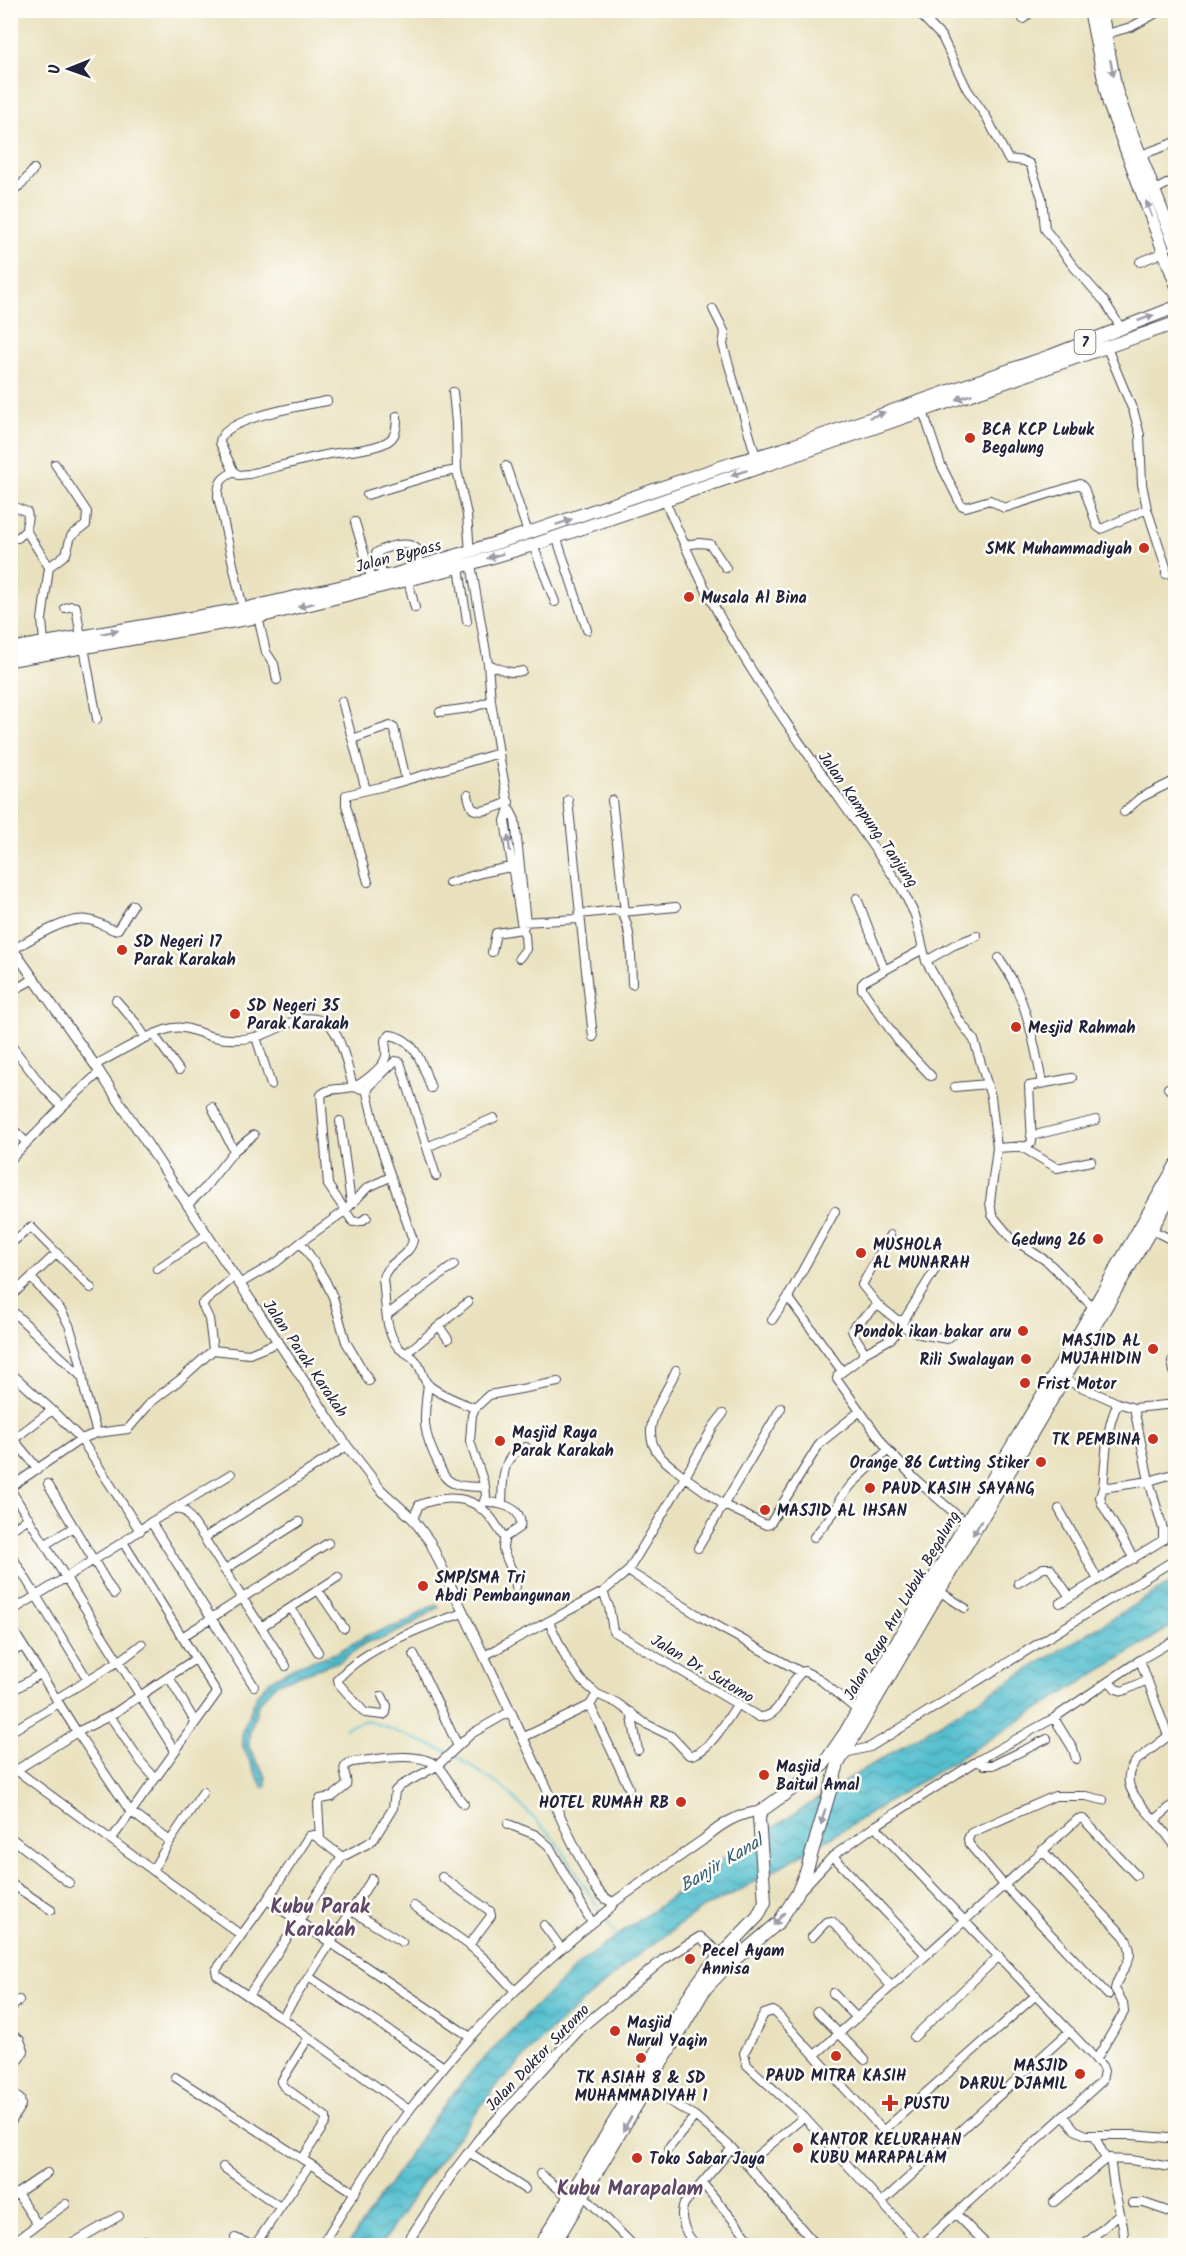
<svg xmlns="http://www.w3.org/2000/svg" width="1186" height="2256" viewBox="0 0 1186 2256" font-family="Kalam,sans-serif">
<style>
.water{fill:url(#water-waves);stroke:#3b7085;stroke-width:1.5}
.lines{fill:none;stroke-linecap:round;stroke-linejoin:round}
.stream{stroke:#54bfcf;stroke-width:2}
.minor-casing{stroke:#403f4f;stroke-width:10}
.tertiary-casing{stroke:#403f4f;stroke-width:11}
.primary-casing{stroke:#403f4f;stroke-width:14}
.trunk-casing{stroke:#403f4f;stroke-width:14}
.minor{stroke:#fff;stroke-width:8}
.tertiary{stroke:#fff;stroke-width:9}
.primary{stroke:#fff;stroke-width:12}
.trunk{stroke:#fff;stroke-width:12}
.oneway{fill:#9c9ca7}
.poi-dot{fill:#c8321e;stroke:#fdfcf7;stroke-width:2}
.labels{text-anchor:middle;stroke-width:5;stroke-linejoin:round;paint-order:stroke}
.shield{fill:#fdfcf7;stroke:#646373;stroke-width:1.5}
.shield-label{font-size:15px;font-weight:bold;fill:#22223b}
.poi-label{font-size:16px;font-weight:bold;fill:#22223b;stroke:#fdfcf7;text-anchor:start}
.street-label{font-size:16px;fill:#22223b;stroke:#fdfcf7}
.water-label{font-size:18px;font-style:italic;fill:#366176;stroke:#fdfcf7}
.quarter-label{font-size:20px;font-weight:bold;fill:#5f4768;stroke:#fdfcf7}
</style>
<defs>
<pattern id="water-waves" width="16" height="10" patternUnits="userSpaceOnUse" patternTransform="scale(1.5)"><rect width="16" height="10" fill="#54bfcf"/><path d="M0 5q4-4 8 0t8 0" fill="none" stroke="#459ba9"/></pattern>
</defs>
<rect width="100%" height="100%" fill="#fdfcf7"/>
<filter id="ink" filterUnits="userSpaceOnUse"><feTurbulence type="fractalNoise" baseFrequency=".0167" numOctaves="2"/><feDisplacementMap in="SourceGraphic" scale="12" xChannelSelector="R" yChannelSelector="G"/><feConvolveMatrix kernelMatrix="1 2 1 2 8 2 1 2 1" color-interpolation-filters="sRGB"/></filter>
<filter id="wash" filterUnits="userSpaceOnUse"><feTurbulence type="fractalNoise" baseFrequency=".008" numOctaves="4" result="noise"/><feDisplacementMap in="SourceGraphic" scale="24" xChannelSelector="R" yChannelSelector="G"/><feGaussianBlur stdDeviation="1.35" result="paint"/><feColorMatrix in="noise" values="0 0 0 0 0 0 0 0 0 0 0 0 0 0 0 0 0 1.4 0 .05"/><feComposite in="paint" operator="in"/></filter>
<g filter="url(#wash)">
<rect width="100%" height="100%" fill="#e9e1be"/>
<!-- water -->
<path class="water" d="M1175,1580V1624L841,1831L740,1890L703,1908L630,1961L549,2032L494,2089L422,2183L381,2245L347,2246L439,2111L471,2072L531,2010L585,1959L705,1873L712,1865L737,1849L754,1844L768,1831L852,1777Z
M436,1605L439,1607L407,1627L384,1638L367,1642L340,1661L277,1683L259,1702L249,1735V1748L266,1777V1786L263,1788L243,1747L242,1732L257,1695L269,1681L294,1667L336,1653L368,1635L407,1622L426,1609Z"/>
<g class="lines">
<!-- stream -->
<path class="stream" d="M344,1728L367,1720L448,1752
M453,1754L506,1790L557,1842L601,1912
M604,1917L617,1937"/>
</g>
</g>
<g filter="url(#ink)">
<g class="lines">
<!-- minor casing -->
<g class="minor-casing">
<path id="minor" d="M916,10L942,37L967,89L987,118L1008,159L1024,161L1030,164L1042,198L1045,229L1074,267L1105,302L1121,328
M1023,19L1033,10
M1103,35L1131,27L1162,10
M1141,155L1176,142
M1155,190L1176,179
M10,192L22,184L34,169
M1140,262L1164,252
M713,309L725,333L723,345L756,457
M1107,348L1134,413L1140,435L1142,484L1147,509L1166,567V574
M453,392L456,423L457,470L467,515L470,552
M923,411L941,465L961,505L966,507L990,500L1004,508L1080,484L1084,488L1097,526L1101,529L1147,509
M506,466L528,533
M234,472L220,443C219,418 307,405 327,401
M367,495L436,474L457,470
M664,499C686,548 707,597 735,643C786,728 847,807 902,889L915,915L926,961L959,1020L974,1040L991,1097L997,1148L990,1202L992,1215L1011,1238L1048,1262L1093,1307
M10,505L27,512C30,519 24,525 27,532L49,567L42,620L44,642
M355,522L372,580
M10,536L18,538L26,530
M556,536L587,630
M533,545L555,602
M685,545L698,543L710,544L726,568
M471,564L488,664L491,701L500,760L509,808L515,820L526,923L522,929L496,933L492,952
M49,567L66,554L71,536L86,525L87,512L55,464
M459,567L467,621
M383,576L376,553C386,547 406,540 416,548L421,566
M408,580L415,608
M65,608L71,606L76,607L81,637
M243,609L218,497C218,483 221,478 234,472L239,475L249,474C273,468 297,461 321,456C338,451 380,451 392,438C397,432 397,423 397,416
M258,617L266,652L274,664L277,680
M84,647L97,719
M488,664C500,668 508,675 522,671
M342,701L366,790
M440,712L470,708L491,701
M352,739L390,726L394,728L406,780
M468,795C469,799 470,806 473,809C482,815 501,805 509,802
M568,800L593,1037
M612,800L625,912
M509,808L505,821L521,922L579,919
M1124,812L1140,798L1176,780
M368,882L346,805V795L393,784L499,753
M449,883L481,873L515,866
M857,898L884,969
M622,912L676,907
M579,914L617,910C633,916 631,967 632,984
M14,949C31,939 67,916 88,920C97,921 106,927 114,930L118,929L133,905
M923,949L865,981L862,984V989L898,1041L931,1076
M519,958L526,949L525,935L522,929
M999,958C1025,994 1034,1040 1042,1083
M926,961L954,945L977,936
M10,992L34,979
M116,1000L136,1023L146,1038
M154,1035L179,1070
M256,1037L271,1085
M10,1044L44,1088L62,1107L100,1072
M95,1065C118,1053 141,1038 165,1030C185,1023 196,1033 214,1037C227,1040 242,1040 255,1037C280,1032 302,1007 328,1024C341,1033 349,1072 353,1087L368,1090
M955,1087L987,1084
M1168,1088L1176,1096
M340,1121L351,1203
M10,1126L27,1143
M1031,1136L1096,1120
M1020,1146L1057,1168L1091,1161
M427,1147L494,1118
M997,1148L1027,1146L1032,1142L1029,1086L1072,1078
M234,1151L254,1135
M10,1160L62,1107
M436,1176L400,1062L395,1061L369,1087L367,1093L379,1142L413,1240C410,1257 386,1262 383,1279C386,1299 384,1331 398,1347C403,1353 411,1354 416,1361C421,1367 422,1375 426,1382C434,1393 462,1403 475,1408
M187,1205L203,1190L234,1151L212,1107
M367,1217L362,1221L353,1222L328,1185L321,1095C328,1087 342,1090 353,1087C361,1085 382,1068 385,1059C388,1054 385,1046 385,1040L390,1035C417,1039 423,1067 431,1088
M1150,1229L1176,1242
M890,1235L862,1285L878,1305L854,1326L852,1330C855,1341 866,1346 862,1357L838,1375L837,1379L888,1450L914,1478L967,1524
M301,1242L325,1280L333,1297L346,1342L369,1381
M10,1244L31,1227L91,1288
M157,1269L206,1235
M31,1278L60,1309L69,1325L80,1360L85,1392L97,1433
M239,1284L277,1262L301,1242L345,1211L367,1188L390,1177
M10,1297L57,1253
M788,1297L835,1211
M878,1305L897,1320H904L936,1268
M10,1309L81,1376
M388,1314L454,1265
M772,1320L788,1297L842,1371
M439,1326L468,1302
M901,1326L920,1334L947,1339L953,1334
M213,1350L209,1319L202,1304L234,1277
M408,1352L439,1326L448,1339
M863,1354L892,1338L903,1322
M1172,1361L1176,1382
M676,1370C666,1396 636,1428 660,1456C667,1464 677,1470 685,1477L713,1427L723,1414
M10,1372L52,1410L10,1442
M1063,1379L1118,1403L1134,1408L1176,1404
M428,1384C423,1422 422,1431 439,1465C442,1472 445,1480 453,1483C462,1488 475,1486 485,1487
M1118,1403C1105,1429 1106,1460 1103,1488L1149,1481L1176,1473
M10,1435L38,1469
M15,1484L81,1439L52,1410
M48,1484L114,1594
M1103,1488L1100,1497L1102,1504L1134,1559
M10,1489L175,1751
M484,1501C500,1504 524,1506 520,1527L504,1538
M502,1504C503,1482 500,1455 526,1447
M175,1508L231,1474
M481,1509L486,1496L485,1487L470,1441L472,1415L475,1408L489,1395L558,1382
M1059,1509L1098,1580
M413,1519L419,1505C447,1494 476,1495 494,1522C497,1527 502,1533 504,1538C505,1544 501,1546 504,1552C508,1564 516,1574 516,1587
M151,1522L254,1686
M10,1530L29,1518
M140,1531L81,1439L97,1433L128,1429L151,1402L181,1379L213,1350L249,1354L279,1342
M814,1537L836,1510L840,1499L852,1484L888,1450
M204,1538L286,1666
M46,1544L74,1527
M698,1548L781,1408
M10,1553L88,1680
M224,1570L299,1522
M628,1571L701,1617L801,1672
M1018,1583L1043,1568H1050L1070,1597
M318,1590L344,1628
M939,1591L965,1608
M603,1592L609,1607L613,1631L759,1717C784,1718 786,1680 804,1671L818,1678L858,1711
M1060,1603L1163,1540V1529L1149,1481L1134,1408
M291,1608L318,1652
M10,1612L123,1542L151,1522L175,1508L186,1512L204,1538L347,1446
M549,1622L567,1660L581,1680L597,1694L617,1703L646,1724L671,1736L689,1755C707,1756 729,1717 738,1703
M10,1625L77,1732L130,1811L170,1841L203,1792
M261,1627L338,1577
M182,1637L328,1543
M10,1653L23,1646
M414,1654L457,1744
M484,1656L603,1592L628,1571L685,1477L724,1505L766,1525L770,1524L820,1443L859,1412
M1140,1660L1168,1736
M169,1677L195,1722
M1109,1681L1116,1689L1123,1691L1147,1680
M10,1692L40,1674
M382,1696L387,1706L386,1713L383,1715L365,1713L339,1684L338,1679C364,1648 424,1626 463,1613
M56,1699L124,1658L142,1644
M590,1705L629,1788
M631,1712L638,1750
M110,1716L141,1762L155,1778
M1054,1718L1073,1749L1076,1759
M1176,1730L1136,1761C1116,1784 1141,1803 1155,1821C1163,1829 1169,1838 1176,1847
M10,1732L59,1703
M524,1737L590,1705L597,1694
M845,1753L870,1747L1176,1559
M977,1761L984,1765H993L1047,1739
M16,1770L241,1935
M10,1774L77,1732L110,1716L195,1659
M1103,1800L1086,1796H1055L971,1833L968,1839L969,1844L1004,1885L1108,1995
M1155,1820L1176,1802
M508,1824L536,1835L549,1846L592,1923
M875,1826C950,1907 1027,1985 1102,2066L1104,2071L1102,2081L920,2246
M10,1837L69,1883
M320,1839L318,1803L320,1799L332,1797L346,1786C349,1776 337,1767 352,1762C375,1760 417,1750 436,1765C448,1775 453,1793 464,1804
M111,1840L217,1693L123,1542
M1042,1850L1124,1936C1140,1960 1119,1968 1115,1989L1123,2003L1124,2012L1096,2060
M833,1856L926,1955
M342,1857L367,1844L374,1839L393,1808L395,1791L400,1786L437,1766L471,1734L511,1711
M153,1869L170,1841
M442,1877L490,1911L491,1916L469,1945
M372,1879L282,2018L409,2110
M10,1883L51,1910
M802,1889L833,1856L875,1826L977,1761L1054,1718L1140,1660L1176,1639
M267,1900L469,2036
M414,1906L469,1945L487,1961L515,1991
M352,1911L402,1942
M544,1925L561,1948
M812,1937L826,1922L832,1921L891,1986
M309,1977L444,2067
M833,1993L857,2018
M248,1996L217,1975L216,1970L267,1900L309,1836L314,1835L342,1857L248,1996L282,2018
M10,2010L19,2000
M817,2011L865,2060
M10,2033L20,2040L24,2051L10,2073
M914,2037L999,1956
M815,2055L1078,1819H1083L1136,1875
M175,2077L355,2193
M648,2089L695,2116L732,2148L817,2246
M10,2092L20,2099L21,2105L10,2124
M1064,2116L1075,2130L1086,2135H1132L1168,2138
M884,2130L1036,1995
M1094,2135L1106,2159
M669,2148L695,2116
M470,2153L525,2189
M303,2158L326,2122V2117L284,2087L281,2082L309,2037
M1110,2158L1114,2187L1123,2226L1125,2246
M748,2163L804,2117
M223,2167L280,2207
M918,2169L777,2014L773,2011L764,2014L744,2053L747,2065L804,2117L921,2246
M540,2174L569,2197
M703,2184L755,2246
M17,2193L37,2224
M582,2194L634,2246
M10,2198L47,2173
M883,2201L1070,2031
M1054,2202L1106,2159L1131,2160L1176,2168
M1133,2203H1144L1176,2214
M956,2214L988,2246
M10,2235L24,2246
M235,2238L250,2244L257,2242L310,2164
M16,2240L66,2204
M68,2246L119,2216
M136,2246L145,2240
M321,2246C350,2201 379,2150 411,2108C468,2033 535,1967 610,1909L614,1902
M698,2246C686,2237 678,2218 684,2204L732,2148
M1083,2246L1119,2214"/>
</g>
<!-- tertiary casing -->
<g class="tertiary-casing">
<path id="tertiary" d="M10,945L95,1065L347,1446L381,1490L413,1519L430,1542L578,1854C586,1868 597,1900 614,1902L703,1840C720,1825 738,1813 761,1811
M405,2246L450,2177L479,2139L582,2027L664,1959L700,1937L721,1955"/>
</g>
<!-- primary casing -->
<g class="primary-casing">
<path id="primary" d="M540,2246L694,1988L707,1970L758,1916L765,1902L759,1818L761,1811L809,1777L823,1765L845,1733L936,1574L1071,1347L1176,1165
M553,2246L705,1989L726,1967L779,1922L797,1894L807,1869L838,1764L1176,1187"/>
</g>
<!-- trunk casing -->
<g class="trunk-casing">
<path id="trunk" d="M1090,10L1109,104L1176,284
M1101,10L1116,90L1125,116L1176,247
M10,649L243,609L396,574L528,533L730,464L783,449L1050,356L1176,307
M10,660L258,617L459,567L533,545L781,460L1176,323"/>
</g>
<!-- minor -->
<use href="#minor" class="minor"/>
<!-- tertiary -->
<use href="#tertiary" class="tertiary"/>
<!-- primary -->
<use href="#primary" class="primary"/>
<!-- trunk -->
<use href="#trunk" class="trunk"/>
</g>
<!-- one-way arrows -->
<defs><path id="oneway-solid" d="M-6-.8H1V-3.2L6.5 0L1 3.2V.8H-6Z" transform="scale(1.5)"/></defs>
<g class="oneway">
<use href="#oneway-solid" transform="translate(1112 68) rotate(78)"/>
<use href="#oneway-solid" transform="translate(1149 209) rotate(-110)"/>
<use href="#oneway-solid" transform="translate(1146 318) rotate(-20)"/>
<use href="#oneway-solid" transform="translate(964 397) rotate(161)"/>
<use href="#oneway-solid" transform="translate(877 415) rotate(-19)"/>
<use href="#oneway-solid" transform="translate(739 473) rotate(161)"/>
<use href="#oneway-solid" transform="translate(564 522) rotate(-19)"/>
<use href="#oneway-solid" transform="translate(495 556) rotate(163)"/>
<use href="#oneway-solid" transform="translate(306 605) rotate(167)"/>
<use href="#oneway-solid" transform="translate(110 632) rotate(-10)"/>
<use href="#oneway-solid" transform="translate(509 844) rotate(-98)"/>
<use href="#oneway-solid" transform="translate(977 1528) rotate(121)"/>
<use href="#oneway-solid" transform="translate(823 1817) rotate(106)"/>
<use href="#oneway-solid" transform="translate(779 1919) rotate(131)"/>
<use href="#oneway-solid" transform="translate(627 2124) rotate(121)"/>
</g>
</g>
<!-- markers -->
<g class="poi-dot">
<circle cx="970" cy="438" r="6"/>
<circle cx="1144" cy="548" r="6"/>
<circle cx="689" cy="597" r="6"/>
<circle cx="122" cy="950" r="6"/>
<circle cx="235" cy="1014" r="6"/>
<circle cx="1016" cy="1027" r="6"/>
<circle cx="1098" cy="1239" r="6"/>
<circle cx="861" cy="1253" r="6"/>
<circle cx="1023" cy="1331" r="6"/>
<circle cx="1153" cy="1349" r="6"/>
<circle cx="1026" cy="1359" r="6"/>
<circle cx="1025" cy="1383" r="6"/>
<circle cx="1153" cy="1439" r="6"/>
<circle cx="500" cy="1441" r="6"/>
<circle cx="1041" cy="1462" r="6"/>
<circle cx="870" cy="1488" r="6"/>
<circle cx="765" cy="1510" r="6"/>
<circle cx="423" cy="1586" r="6"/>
<circle cx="764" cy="1775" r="6"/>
<circle cx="681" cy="1802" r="6"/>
<circle cx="690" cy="1959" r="6"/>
<circle cx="615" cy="2031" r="6"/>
<circle cx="836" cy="2056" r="6"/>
<circle cx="641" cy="2058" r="6"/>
<circle cx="1080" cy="2074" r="6"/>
<path d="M887 2094h6v6h6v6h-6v6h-6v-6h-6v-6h6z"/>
<circle cx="798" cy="2148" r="6"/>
<circle cx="637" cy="2158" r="6"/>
</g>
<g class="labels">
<!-- shield labels -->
<rect class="shield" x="1074.5" y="330" width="21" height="24" rx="4.5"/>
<g class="shield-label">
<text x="1085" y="347">7</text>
</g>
<!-- poi labels -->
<g class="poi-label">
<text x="982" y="435">BCA KCP Lubuk<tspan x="982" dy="18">Begalung</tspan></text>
<text x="1132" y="554" text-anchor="end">SMK Muhammadiyah</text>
<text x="701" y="603">Musala Al Bina</text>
<text x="134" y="947">SD Negeri 17<tspan x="134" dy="18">Parak Karakah</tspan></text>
<text x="247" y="1011">SD Negeri 35<tspan x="247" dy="18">Parak Karakah</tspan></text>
<text x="1028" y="1033">Mesjid Rahmah</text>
<text x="1086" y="1245" text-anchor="end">Gedung 26</text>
<text x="873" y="1250">MUSHOLA<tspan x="873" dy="18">AL MUNARAH</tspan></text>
<text x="1011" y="1337" text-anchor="end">Pondok ikan bakar aru</text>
<text x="1141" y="1346" text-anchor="end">MASJID AL<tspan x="1141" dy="18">MUJAHIDIN</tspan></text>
<text x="1014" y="1365" text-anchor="end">Rili Swalayan</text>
<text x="1037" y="1389">Frist Motor</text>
<text x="512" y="1438">Masjid Raya<tspan x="512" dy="18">Parak Karakah</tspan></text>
<text x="1141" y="1445" text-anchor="end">TK PEMBINA</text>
<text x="1029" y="1468" text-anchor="end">Orange 86 Cutting Stiker</text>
<text x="882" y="1494">PAUD KASIH SAYANG</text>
<text x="777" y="1516">MASJID AL IHSAN</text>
<text x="435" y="1583">SMP/SMA Tri<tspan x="435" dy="18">Abdi Pembangunan</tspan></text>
<text x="776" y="1772">Masjid<tspan x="776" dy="18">Baitul Amal</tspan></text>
<text x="669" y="1808" text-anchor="end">HOTEL RUMAH RB</text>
<text x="702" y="1956">Pecel Ayam<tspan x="702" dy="18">Annisa</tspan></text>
<text x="627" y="2028">Masjid<tspan x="627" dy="18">Nurul Yaqin</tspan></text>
<text x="1068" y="2071" text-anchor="end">MASJID<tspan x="1068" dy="18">DARUL DJAMIL</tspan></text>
<text x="836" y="2081" text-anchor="middle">PAUD MITRA KASIH</text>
<text x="641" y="2083" text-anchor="middle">TK ASIAH 8 &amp; SD<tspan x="641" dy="18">MUHAMMADIYAH 1</tspan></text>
<text x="904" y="2109">PUSTU</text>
<text x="810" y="2145">KANTOR KELURAHAN<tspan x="810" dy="18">KUBU MARAPALAM</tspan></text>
<text x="649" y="2164">Toko Sabar Jaya</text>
</g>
<!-- street labels -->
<g class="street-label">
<text transform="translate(398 555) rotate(-15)" y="6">Jalan Bypass</text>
<text transform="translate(869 819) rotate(55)" y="6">Jalan Kampung Tanjung</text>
<text transform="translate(306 1358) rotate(56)" y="6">Jalan Parak Karakah</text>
<text transform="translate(901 1605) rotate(-60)" y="6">Jalan Raya Aru Lubuk Begalung</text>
<text transform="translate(703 1668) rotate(31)" y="6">Jalan Dr. Sutomo</text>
<text transform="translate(537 2057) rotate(-46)" y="6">Jalan Doktor Sutomo</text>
</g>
<!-- water labels -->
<g class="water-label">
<text transform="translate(721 1863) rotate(-31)" y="6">Banjir Kanal</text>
</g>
<!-- quarter labels -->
<g class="quarter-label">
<text x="320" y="1913">Kubu Parak<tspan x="320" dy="23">Karakah</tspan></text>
<text x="630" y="2195">Kubu Marapalam</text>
</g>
</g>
<!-- margin -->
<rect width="1186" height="2256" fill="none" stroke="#fdfcf7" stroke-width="36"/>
<!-- north arrow -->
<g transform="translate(69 69) rotate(269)" stroke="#fdfcf7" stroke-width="4.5" paint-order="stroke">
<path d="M0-4.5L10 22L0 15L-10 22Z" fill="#22223b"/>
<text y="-9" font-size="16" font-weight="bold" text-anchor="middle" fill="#22223b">U</text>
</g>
</svg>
